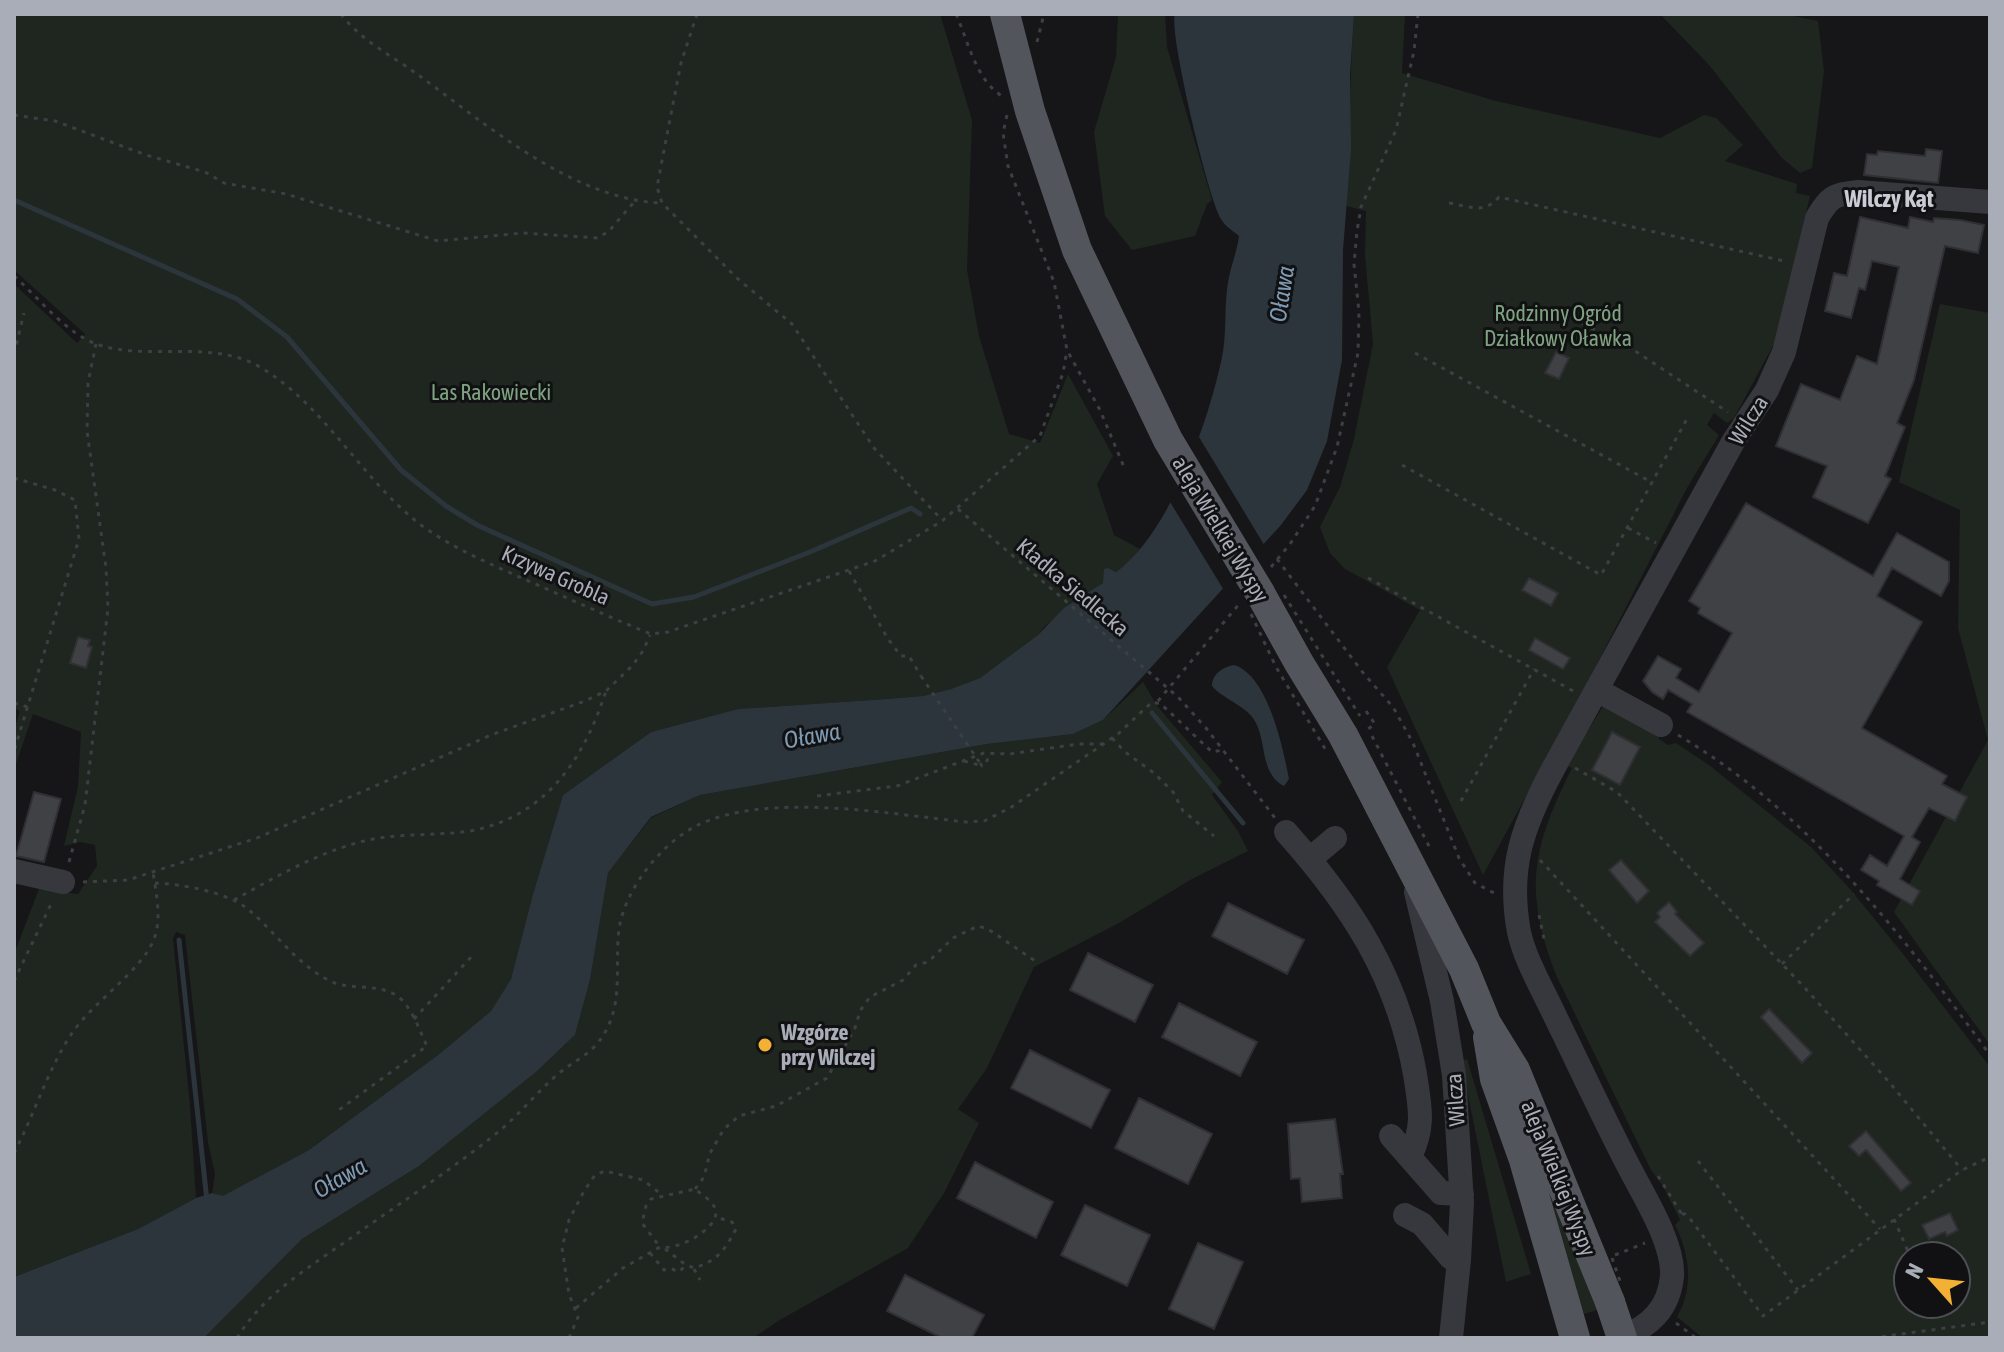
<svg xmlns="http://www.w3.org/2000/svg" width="2004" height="1352" viewBox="0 0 2004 1352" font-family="'Asap Condensed',sans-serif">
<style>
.green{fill:#1e261f;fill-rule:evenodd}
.water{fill:#2c353c}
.pier{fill:#161618}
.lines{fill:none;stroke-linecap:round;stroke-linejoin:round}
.stream{stroke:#2c353c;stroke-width:5}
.building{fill:#404145;stroke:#303034;stroke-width:2}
.path{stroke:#3d3f44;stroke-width:3;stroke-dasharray:4 6;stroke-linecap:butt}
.minor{stroke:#37383d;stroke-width:24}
.major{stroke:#53555c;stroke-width:30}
.path-bridge{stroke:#3d3f44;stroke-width:3;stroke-dasharray:4 6;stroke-linecap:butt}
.major-bridge{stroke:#53555c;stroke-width:30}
.poi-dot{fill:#f2b134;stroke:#111113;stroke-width:3}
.labels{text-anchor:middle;stroke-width:6;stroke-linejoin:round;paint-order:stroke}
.park-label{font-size:22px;fill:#7fa381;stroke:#111113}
.street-label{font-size:22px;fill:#a8adb8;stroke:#111113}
.poi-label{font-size:22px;font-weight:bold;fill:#a8adb8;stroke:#111113;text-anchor:start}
.neighbourhood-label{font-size:24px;font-weight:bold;fill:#c9ccd4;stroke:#111113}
.water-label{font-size:24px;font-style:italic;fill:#7f9bb3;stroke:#111113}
</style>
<rect width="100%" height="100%" fill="#161618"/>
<!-- green -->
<path class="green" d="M14,14H940L972,120L967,270L979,336L1009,434L1040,443L1068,374L1113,456L1097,484L1114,535L1140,549L1132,560L1116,572L1108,568L1103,583L1045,626L1038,635L980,678L951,689L923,696L887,699L738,709L651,732L563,795L533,894L511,979L491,1011L438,1055L309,1150L223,1197L212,1193L215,1174L208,1142L185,935L176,932L173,939L190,1105L196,1198L138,1229L14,1277V954L39,889L78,894L97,866L95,845L80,842L64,846L78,786L81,732L33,714L14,770V731L20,711L14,708V284L77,343L85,334L14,270Z
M1118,14H1165L1167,47L1212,200L1207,204L1195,236L1132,250L1105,216L1094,132L1116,57Z
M1354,14H1405L1402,73L1496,101L1660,138L1704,115L1716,118L1743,145L1725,161L1797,184L1796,193L1810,196L1776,340L1734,418L1727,423L1714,413L1707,425L1719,435L1687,488L1579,699L1483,875L1387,667L1420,610L1345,569L1330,553L1320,527L1340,487L1354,439L1373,344L1365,255L1366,211L1346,206C1351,142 1349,78 1354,14Z
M1660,14H1783L1818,21L1824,71L1812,168L1800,173L1782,158L1710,66Z
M1940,304L1990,313V1045L1894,912L1988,740L1958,628L1960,510L1899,482Z
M1143,682L1158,707L1222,782L1212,795L1238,831L1248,851L1192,879L1119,923L1034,967L987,1068L958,1109L979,1123L944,1193L908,1248L778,1321L753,1338H204L302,1239L419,1166L536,1072L575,1035L590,980L608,873L651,818L700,795L987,744L1073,734L1103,720Z
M1604,705L1658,733L1659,739L1668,745L1676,743L1709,765L1811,847L1850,889L1903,954L1990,1067V1338H1703L1677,1317C1694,1287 1690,1255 1675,1225L1680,1220L1663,1186L1651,1170L1556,975C1523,890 1532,848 1572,768L1566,765ZM1908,1256H1956V1304H1908Z
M1496,1052L1597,1310L1584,1314Z
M1467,1059L1531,1274L1506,1282L1461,1061Z"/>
<!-- water -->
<path class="water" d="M1175,14H1354L1350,75L1351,149L1343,250L1342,360L1327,441L1307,490L1281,525L1103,720L1073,734L987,744L700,795L651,817L608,873L590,980L575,1035L536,1072L419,1166L302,1239L204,1338H14V1277L138,1229L196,1198L212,1193L223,1196L309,1150L438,1055L491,1011L511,979L533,894L563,795L651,732L738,709L887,699L923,696L951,689L980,678L1038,635L1064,608L1103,583L1104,569L1108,568L1116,572C1169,534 1207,425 1221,362C1228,334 1223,305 1229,277C1232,263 1237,251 1239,236C1233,231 1225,226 1221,219C1209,201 1168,31 1175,14Z
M1234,665C1268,675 1283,748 1289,779L1284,786C1260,773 1267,745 1256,723C1248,706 1224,700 1212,686C1212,674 1223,667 1234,665Z"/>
<!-- pier -->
<path class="pier" d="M1196,432L1266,548L1225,592L1167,497L1178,477Z"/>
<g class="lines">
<!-- stream -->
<path class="stream" d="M14,200L237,299L287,337L401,470L446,506L477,525L652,604L694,597L810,552L911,508L920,514
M1152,713L1243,823
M179,940L207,1201"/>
</g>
<!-- building -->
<path class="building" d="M1926,149L1942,151L1938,183L1864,175L1867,154L1877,155L1878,151L1925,156Z
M1860,217L1908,228L1910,217L1933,222L1934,218L1960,220L1984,225L1978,253L1945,246L1914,380L1897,423L1905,427L1885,476L1891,479L1868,523L1813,497L1827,466L1776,446L1801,384L1840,400L1857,356L1877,364L1899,267L1872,261L1865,290L1859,288L1851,318L1825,311L1834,273L1847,276Z
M1556,352L1569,358L1559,379L1545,373Z
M1746,503L1873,576L1897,533L1949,562V581L1941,596L1892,568L1877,596L1922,622L1862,728L1947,776L1942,784L1967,797L1955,821L1929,808L1912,837L1920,842L1900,879L1920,891L1912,905L1877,885L1879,881L1861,870L1870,855L1887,866L1904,836L1687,712L1692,704L1668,690L1663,699L1652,692L1643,681L1658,656L1681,669L1676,678L1699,692L1732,633L1698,613L1700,608L1689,601Z
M1529,578L1558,593L1551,606L1522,590Z
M78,637L90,640L88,646L92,647L86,668L70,663Z
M1535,638L1570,658L1563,669L1529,650Z
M1612,732L1640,747L1620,785L1592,770Z
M34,792L61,799L44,862L16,856Z
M1621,860L1649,891L1637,903L1609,870Z
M1669,902L1677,912L1675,914L1704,943L1690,956L1655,922L1660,917L1657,913Z
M1228,903L1304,940L1287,974L1212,936Z
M1088,953L1153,985L1135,1022L1070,990Z
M1179,1003L1257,1042L1240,1076L1162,1037Z
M1769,1009L1812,1053L1802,1063L1761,1017Z
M1030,1050L1110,1090L1091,1128L1011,1088Z
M1139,1098L1212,1134L1188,1184L1115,1148Z
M1335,1119L1343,1174H1340L1342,1198L1302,1202L1300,1178L1291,1179L1288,1124Z
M1866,1131L1911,1183L1901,1191L1866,1150L1859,1156L1849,1146Z
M975,1162L1053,1202L1036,1238L957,1198Z
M1085,1205L1150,1235L1127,1286L1061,1255Z
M1950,1213L1958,1230L1947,1236L1945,1232L1929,1239L1922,1225Z
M1198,1243L1243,1262L1214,1329L1169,1309Z
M905,1275L984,1315L972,1338H942L887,1311Z"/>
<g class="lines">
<!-- path -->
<path class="path" d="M341,14C359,39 392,56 417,74C486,124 573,200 662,203
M697,14L681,63L664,150L657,187L662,203L738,279L792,324L874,448L942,520
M956,14C968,41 976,80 1002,96
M1037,42L1044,14
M14,115L55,121L146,155L205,172L224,183L286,194L438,241L523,233L598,238L609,231L635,201
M1007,115L1003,133L1008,166L1054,282L1067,350L1100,410L1124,467
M1449,203C1469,206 1484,215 1499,197L1784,261
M14,276C39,298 66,334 99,345C150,361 212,339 260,367C322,404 357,471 411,517C447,547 491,564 533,583C572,600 611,618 651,634L668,632L875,561L942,521L1040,436L1063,373L1067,350
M1494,308L1578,321L1632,349L1728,412
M1415,353L1653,483
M14,354L24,313
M1402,465L1601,575L1688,417
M14,478L55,490L75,500L79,539L14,751
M958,509L1178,697L1206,728L1275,818
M1628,528L1656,543
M1277,559L1364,674L1393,707L1413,743L1459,858L1475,883L1494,893
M1271,567L1290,544L1315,506L1337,447L1358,353L1359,312L1354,264L1357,231L1361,207L1396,130L1414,51L1418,14
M849,571L888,639L901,656H909L921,676
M1368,578L1575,692
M1158,701L1240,603
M14,703L28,707
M1366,711L1375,724L1368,729
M1678,735C1808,812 1902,934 1990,1055
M1372,736L1431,850
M1112,738L1125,752L1154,773L1173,792L1183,811L1214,836
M964,761L982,766
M980,763L982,766L986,764L989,754
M1575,768L1617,792L1712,891L1805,988L1889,1082L1962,1170
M817,796L897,786L984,753L1010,754L1078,744H1103
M1461,801L1534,669
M1540,860L1880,1229
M69,862L85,805L108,608L106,568L87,431L88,383L96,344
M83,882L128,880L257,838L491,735L585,701L606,691L632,666L643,651L650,635
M155,883C181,884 228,892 249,910C275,932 296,963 328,980C348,991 374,983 394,994C411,1003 419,1030 427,1046L336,1112
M234,900C277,876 324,849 373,839C405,833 438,836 470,831C546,817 584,759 606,691
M1539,915L1544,939
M1782,964L1854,894
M14,981L52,902
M414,1019L473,955
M14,1153C34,1115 47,1072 70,1036C91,1003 142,971 154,939C162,919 156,893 153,872
M1698,1161L1798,1290
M1658,1176L1681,1213L1679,1217
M695,1189L704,1177L710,1153L724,1129L739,1116L776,1106L827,1078L855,1028L860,1011L870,997L903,980L916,965L928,962L953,938L978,926L988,929L1035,961
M1682,1214H1685L1691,1220L1763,1316L1962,1170L1990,1157
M1894,1219L1910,1256
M665,1249L686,1265L694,1268C717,1261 725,1250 736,1229L732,1222L716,1217
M650,1253L664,1270L672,1269L679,1272L686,1265
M1615,1255L1645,1243
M694,1269L700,1280
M576,1308L623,1268L660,1247C676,1251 716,1231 716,1212C715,1202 702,1195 695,1189L651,1199L646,1206L642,1223L660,1247
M1676,1323L1696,1338
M237,1338C264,1293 313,1265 355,1235C402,1202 452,1169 497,1133C519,1115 537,1092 558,1074C571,1063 585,1057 596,1045C626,1010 614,970 619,929C625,889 661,844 696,826C766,791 889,814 966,822L984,821L1010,808L1118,734L1152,702L1161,704L1212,752L1223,750
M569,1338L578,1317L569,1294L562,1248L569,1220L584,1191L595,1175L605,1171L643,1180L661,1194
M1872,1338L1990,1322"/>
<!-- minor -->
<path class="minor" d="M1597,690L1661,725
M1286,832C1351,905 1397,975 1415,1074C1420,1108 1425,1125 1410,1157
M1310,859L1335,838
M14,871L63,882
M1416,892L1442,1001L1454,1075L1462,1203L1459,1260L1451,1338
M1391,1136L1441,1193L1462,1194
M1405,1215L1422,1224L1451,1258L1459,1260
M1621,1338C1650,1326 1669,1309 1672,1276C1674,1244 1645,1198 1630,1169C1604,1119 1580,1067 1555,1016C1543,990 1525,960 1519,932C1507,868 1523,825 1553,769L1733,442L1767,390L1784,352L1817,218C1829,197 1834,194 1858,192L1990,202"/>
<!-- major -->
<path class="major" d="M1260,593L1299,663L1343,735L1464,969L1486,1023L1515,1070L1610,1302
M1488,1037L1495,1079L1524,1160L1575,1338"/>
<!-- path-bridge -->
<path class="path-bridge" d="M1284,595L1360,716
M1251,614L1276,667L1327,752
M921,676L980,763
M1612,1258L1620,1281"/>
<!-- major-bridge -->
<path class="major-bridge" d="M1005,14L1030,111L1077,250L1168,440L1260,593
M1610,1302L1622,1338"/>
</g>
<!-- markers -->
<circle class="poi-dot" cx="765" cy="1045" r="8"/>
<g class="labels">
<!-- park labels -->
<g class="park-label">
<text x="1558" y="321">Rodzinny Ogród<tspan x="1558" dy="25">Działkowy Oławka</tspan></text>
<text x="491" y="400">Las Rakowiecki</text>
</g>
<!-- street labels -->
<g class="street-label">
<text transform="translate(1748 420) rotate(-58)" y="8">Wilcza</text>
<text transform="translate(1221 529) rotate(59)" y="8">aleja Wielkiej Wyspy</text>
<text transform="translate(556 575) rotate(24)" y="8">Krzywa Grobla</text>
<text transform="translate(1073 587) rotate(40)" y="8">Kładka Siedlecka</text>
<text transform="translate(1455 1100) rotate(-94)" y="8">Wilcza</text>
<text transform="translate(1559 1178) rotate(68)" y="8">aleja Wielkiej Wyspy</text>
</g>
<!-- poi labels -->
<g class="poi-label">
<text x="781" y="1040">Wzgórze<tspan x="781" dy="25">przy Wilczej</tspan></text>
</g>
<!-- neighbourhood labels -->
<g class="neighbourhood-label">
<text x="1889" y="207">Wilczy Kąt</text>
</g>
<!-- water labels -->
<g class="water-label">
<text transform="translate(1282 294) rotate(-81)" y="8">Oława</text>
<text transform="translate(812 736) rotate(-10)" y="8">Oława</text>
<text transform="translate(340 1178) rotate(-30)" y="8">Oława</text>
</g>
</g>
<!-- border -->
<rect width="2004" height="1352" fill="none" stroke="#a8adb8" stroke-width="32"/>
<!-- north arrow -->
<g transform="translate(1932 1280) rotate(297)"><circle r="38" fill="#111113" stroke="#4d4f55" stroke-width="2"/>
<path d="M0-6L14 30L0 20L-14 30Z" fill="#f2b134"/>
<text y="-12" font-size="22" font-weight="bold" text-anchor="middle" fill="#a8adb8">N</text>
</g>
</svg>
